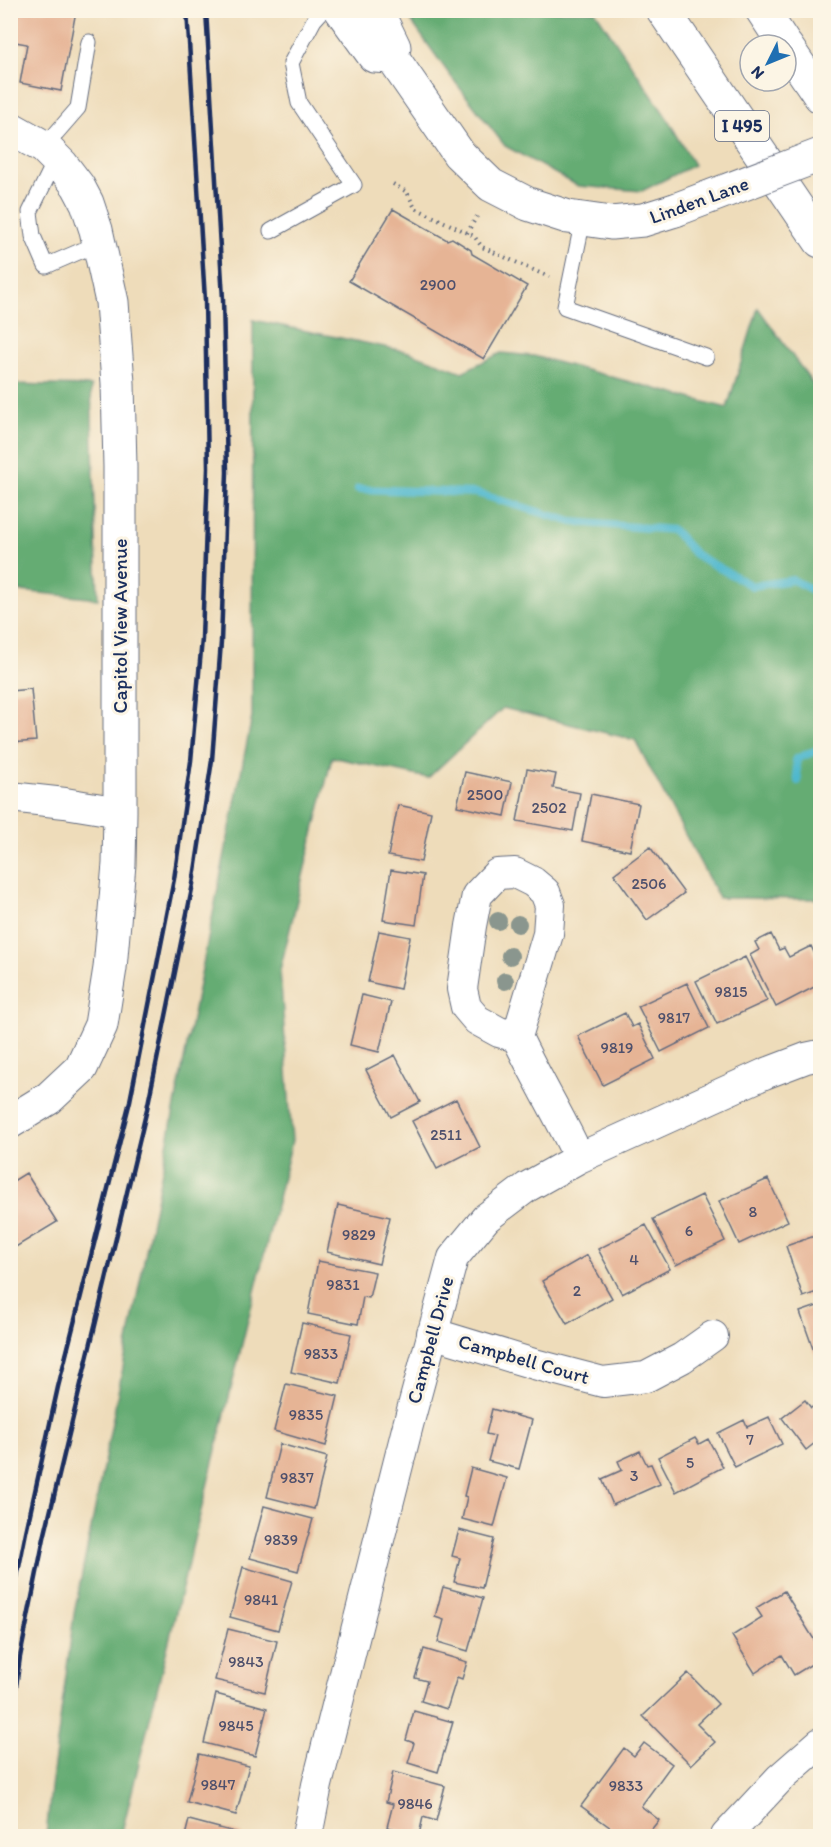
<svg xmlns="http://www.w3.org/2000/svg" width="831" height="1847" viewBox="0 0 831 1847" font-family="Itim,sans-serif">
<style>
.forest{fill:#65ac73;stroke:#406e68;stroke-width:1.5}
.lines{fill:none;stroke-linecap:round;stroke-linejoin:round}
.stream{stroke:#50b8ce;stroke-width:8}
.building{fill:#e6b495}
.service-casing{stroke:#656c7e;stroke-width:17}
.minor-casing{stroke:#656c7e;stroke-width:32}
.tertiary-casing{stroke:#656c7e;stroke-width:35}
.secondary-casing{stroke:#656c7e;stroke-width:35}
.motorway-casing{stroke:#656c7e;stroke-width:35}
.path{stroke:#656c7e;stroke-width:4;stroke-dasharray:1.5 4.5;stroke-linecap:butt}
.service{stroke:#fff;stroke-width:15}
.minor{stroke:#fff;stroke-width:30}
.tertiary{stroke:#fff;stroke-width:33}
.secondary{stroke:#fff;stroke-width:33}
.motorway{stroke:#fff;stroke-width:33}
.rail{stroke:#1b2f5e;stroke-width:4.5}
.tertiary-bridge-casing{stroke:#656c7e;stroke-width:35;stroke-linecap:butt}
.tertiary-bridge{stroke:#fff;stroke-width:33}
.tree{fill:#8a968e}
.labels{text-anchor:middle;stroke-width:6;stroke-linejoin:round;paint-order:stroke}
.number-label{font-size:16px;fill:#4e506c}
.shield{fill:#fcf5e5;stroke:#5e6a86;stroke-width:1.5}
.shield-label{font-size:18px;font-weight:bold;fill:#1b2f5e}
.street-label{font-size:20px;fill:#1b2f5e;stroke:#fcf5e5}
</style>
<rect width="100%" height="100%" fill="#fcf5e5"/>
<filter id="ink" filterUnits="userSpaceOnUse"><feTurbulence type="fractalNoise" baseFrequency=".0167" numOctaves="2"/><feDisplacementMap in="SourceGraphic" scale="12" xChannelSelector="R" yChannelSelector="G"/><feConvolveMatrix kernelMatrix="1 2 1 2 8 2 1 2 1" color-interpolation-filters="sRGB"/></filter>
<filter id="wash" filterUnits="userSpaceOnUse"><feTurbulence type="fractalNoise" baseFrequency=".008" numOctaves="4" result="noise"/><feDisplacementMap in="SourceGraphic" scale="24" xChannelSelector="R" yChannelSelector="G"/><feGaussianBlur stdDeviation="1.35" result="paint"/><feColorMatrix in="noise" values="0 0 0 0 0 0 0 0 0 0 0 0 0 0 0 0 0 1.4 0 .05"/><feComposite in="paint" operator="in"/></filter>
<g filter="url(#wash)">
<rect width="100%" height="100%" fill="#eedcba"/>
<!-- forest -->
<path class="forest" d="M404,11H595L667,118L694,165L642,191L578,186L505,146L449,74Z
M758,308L820,394V899L719,898L635,740L503,708L428,778L332,757L280,970L292,1141L121,1836H46L51,1788L74,1614L252,717L253,320L409,352L462,372L501,353L534,356L727,408Z
M11,384L91,386L98,599L11,590Z"/>
<g class="lines">
<!-- stream -->
<path class="stream" d="M358,489L476,493L572,522L673,530L696,555L752,586L793,580L820,594
M798,781L796,759L820,749"/>
</g>
<g id="blocks">
<!-- building -->
<path class="building" d="M10,10L76,11L61,91L20,83L27,44L10,41Z
M393,209L447,240L452,238L471,250L472,254L527,286L484,359L349,281Z
M31,689L36,741L10,743V691Z
M527,769L556,774L553,788L580,793L573,831L517,821Z
M465,772L512,782L505,816L457,806Z
M591,794L639,804L630,851L582,841Z
M398,805L431,812L421,862L388,856Z
M650,847L684,893L647,920L614,874Z
M391,870L423,875L416,925L383,920Z
M379,931L410,937L400,989L368,982Z
M771,934L779,950L784,948L789,957L811,946L820,965V984L776,1007L750,955L759,950L755,942Z
M745,957L767,1001L717,1024L696,981Z
M687,983L709,1028L661,1052L638,1006Z
M362,995L391,1002L379,1052L350,1045Z
M625,1013L632,1027L638,1024L655,1059L603,1085L578,1036Z
M395,1055L420,1102L391,1117L366,1070Z
M456,1099L480,1147L437,1169L412,1121Z
M26,1173L57,1222L14,1248L10,1242V1183Z
M768,1179L788,1221L739,1244L719,1201Z
M702,1195L725,1241L676,1265L653,1219Z
M338,1205L390,1217L379,1264L327,1252Z
M646,1225L670,1269L622,1294L598,1249Z
M820,1234V1291L803,1297L786,1246Z
M587,1255L612,1298L567,1324L542,1281Z
M318,1261L375,1272L369,1298L363,1297L358,1324L308,1314Z
M820,1305V1359L817,1360L800,1312Z
M302,1323L351,1334L340,1383L291,1372Z
M286,1384L338,1396L326,1446L274,1431Z
M805,1400L811,1408L820,1401V1439L806,1450L782,1418Z
M492,1409L532,1420L519,1469L488,1461L495,1436L486,1434Z
M769,1417L782,1444L735,1467L718,1433L744,1420L747,1427Z
M695,1438L699,1444L708,1439L723,1467L676,1492L658,1457Z
M280,1444L327,1457L314,1509L267,1497Z
M640,1451L647,1465L651,1464L660,1484L613,1505L602,1479L622,1470L618,1461Z
M471,1468L507,1478L494,1527L462,1519L467,1497L464,1496Z
M264,1506L313,1519L298,1571L250,1558Z
M459,1530L494,1539L482,1588L454,1582L460,1558L452,1556Z
M243,1567L292,1581L278,1630L230,1617Z
M443,1587L483,1598L468,1651L438,1642L444,1620L435,1617Z
M784,1591L820,1649V1659L794,1675L782,1655L755,1673L732,1636L762,1617L756,1608Z
M228,1629L277,1641L265,1692L215,1680Z
M424,1649L467,1662L462,1679L457,1677L447,1709L421,1701L427,1681L415,1678Z
M688,1673L718,1704L697,1724L715,1742L691,1765L643,1716Z
M216,1694L267,1708L255,1756L204,1743Z
M414,1711L453,1722L438,1772L408,1763L414,1743L406,1740Z
M644,1743L672,1764L641,1806L659,1820L646,1836H622L581,1806L624,1748L634,1756Z
M199,1754L249,1766L236,1815L187,1802Z
M393,1772L445,1786L436,1821L423,1817L419,1835L387,1827L393,1804L386,1802Z
M189,1820L242,1834L241,1836H185Z"/>
</g>
</g>
<g filter="url(#ink)">
<use href="#blocks" fill-opacity="0" stroke="#656c7e" stroke-width="1.5"/>
<g class="lines">
<!-- service casing -->
<g class="service-casing">
<path id="service" d="M44,147L78,108L89,42
M56,159L30,212L33,236L46,266L99,243
M583,219L565,307L706,357
M271,231L354,185L299,103L291,63L314,20L323,10"/>
</g>
<!-- minor casing -->
<g class="minor-casing">
<path id="minor" d="M10,797L65,803L120,812
M517,1037L499,1032L477,1020L466,1007L462,989L471,926L477,895L497,874L515,873L533,882L545,892L550,905L548,934L517,1037C536,1078 560,1116 579,1158
M432,1333L534,1364L603,1382L646,1377L682,1358L713,1336
M307,1836L317,1785L408,1425L453,1258L486,1218L527,1187L579,1158L764,1074L806,1058L820,1055
M726,1836L780,1778L820,1743"/>
</g>
<!-- tertiary casing -->
<g class="tertiary-casing">
<path id="tertiary" d="M341,10L374,56L392,57
M372,10L382,22L394,47L392,57L459,154L491,185L528,204L568,217L583,219L611,223L643,220L675,210"/>
</g>
<!-- secondary casing -->
<g class="secondary-casing">
<path id="secondary" d="M10,128L44,147L62,165L78,186L87,203L96,230L112,302L118,383L120,467V812L119,864L110,968L101,1025L81,1068L49,1098L10,1122"/>
</g>
<!-- motorway casing -->
<g class="motorway-casing">
<path id="motorway" d="M663,10L820,241
M762,10L785,45
M786,46L820,96"/>
</g>
<!-- path -->
<path class="path" d="M393,184L407,192L415,208L474,236L482,247L549,277
M467,233L479,213"/>
<!-- service -->
<use href="#service" class="service"/>
<!-- minor -->
<use href="#minor" class="minor"/>
<!-- tertiary -->
<use href="#tertiary" class="tertiary"/>
<!-- secondary -->
<use href="#secondary" class="secondary"/>
<!-- motorway -->
<use href="#motorway" class="motorway"/>
<!-- rail -->
<path class="rail" d="M10,1612L26,1532L58,1387L130,1101L174,879L191,761L202,639L208,468L205,300L187,10
M10,1732L20,1657L44,1538L147,1109L193,884L212,760L221,642L227,472L223,299L206,10"/>
<!-- tertiary-bridge casing -->
<g class="tertiary-bridge-casing">
<path id="tertiary-bridge" d="M675,210L820,155"/>
</g>
<!-- tertiary-bridge -->
<use href="#tertiary-bridge" class="tertiary-bridge"/>
</g>
<!-- trees -->
<g class="tree">
<circle cx="498" cy="921" r="9"/>
<circle cx="518" cy="924" r="9"/>
<circle cx="510" cy="956" r="9"/>
<circle cx="505" cy="981" r="9"/>
</g>
</g>
<g class="labels">
<!-- number labels -->
<g class="number-label">
<text x="438" y="290">2900</text>
<text x="485" y="800">2500</text>
<text x="549" y="813">2502</text>
<text x="649" y="889">2506</text>
<text x="731" y="997">9815</text>
<text x="674" y="1023">9817</text>
<text x="617" y="1053">9819</text>
<text x="446" y="1140">2511</text>
<text x="753" y="1217">8</text>
<text x="689" y="1236">6</text>
<text x="359" y="1240">9829</text>
<text x="634" y="1265">4</text>
<text x="343" y="1290">9831</text>
<text x="577" y="1296">2</text>
<text x="321" y="1359">9833</text>
<text x="306" y="1420">9835</text>
<text x="750" y="1445">7</text>
<text x="690" y="1468">5</text>
<text x="634" y="1481">3</text>
<text x="297" y="1483">9837</text>
<text x="281" y="1545">9839</text>
<text x="261" y="1605">9841</text>
<text x="246" y="1667">9843</text>
<text x="236" y="1731">9845</text>
<text x="218" y="1790">9847</text>
<text x="626" y="1791">9833</text>
<text x="415" y="1809">9846</text>
</g>
<!-- shield labels -->
<rect class="shield" x="715" y="111" width="54" height="30" rx="4.5"/>
<g class="shield-label">
<text x="742" y="132">I 495</text>
</g>
<!-- street labels -->
<g class="street-label">
<text transform="translate(699 200) rotate(-20)" y="7">Linden Lane</text>
<text transform="translate(120 626) rotate(-90)" y="7">Capitol View Avenue</text>
<text transform="translate(430 1340) rotate(-75)" y="7">Campbell Drive</text>
<text transform="translate(524 1359) rotate(16)" y="7">Campbell Court</text>
</g>
</g>
<!-- margin -->
<rect width="831" height="1847" fill="none" stroke="#fcf5e5" stroke-width="36"/>
<!-- north arrow -->
<g transform="translate(768 63) rotate(227)"><circle r="28" fill="#fcf5e5" stroke="#a2a6af" stroke-width="1.5"/>
<path d="M0-4.5L10 22L0 15L-10 22Z" fill="#1f6fb2"/>
<text y="-9" font-size="16" font-weight="bold" text-anchor="middle" fill="#1b2f5e">N</text>
</g>
</svg>
